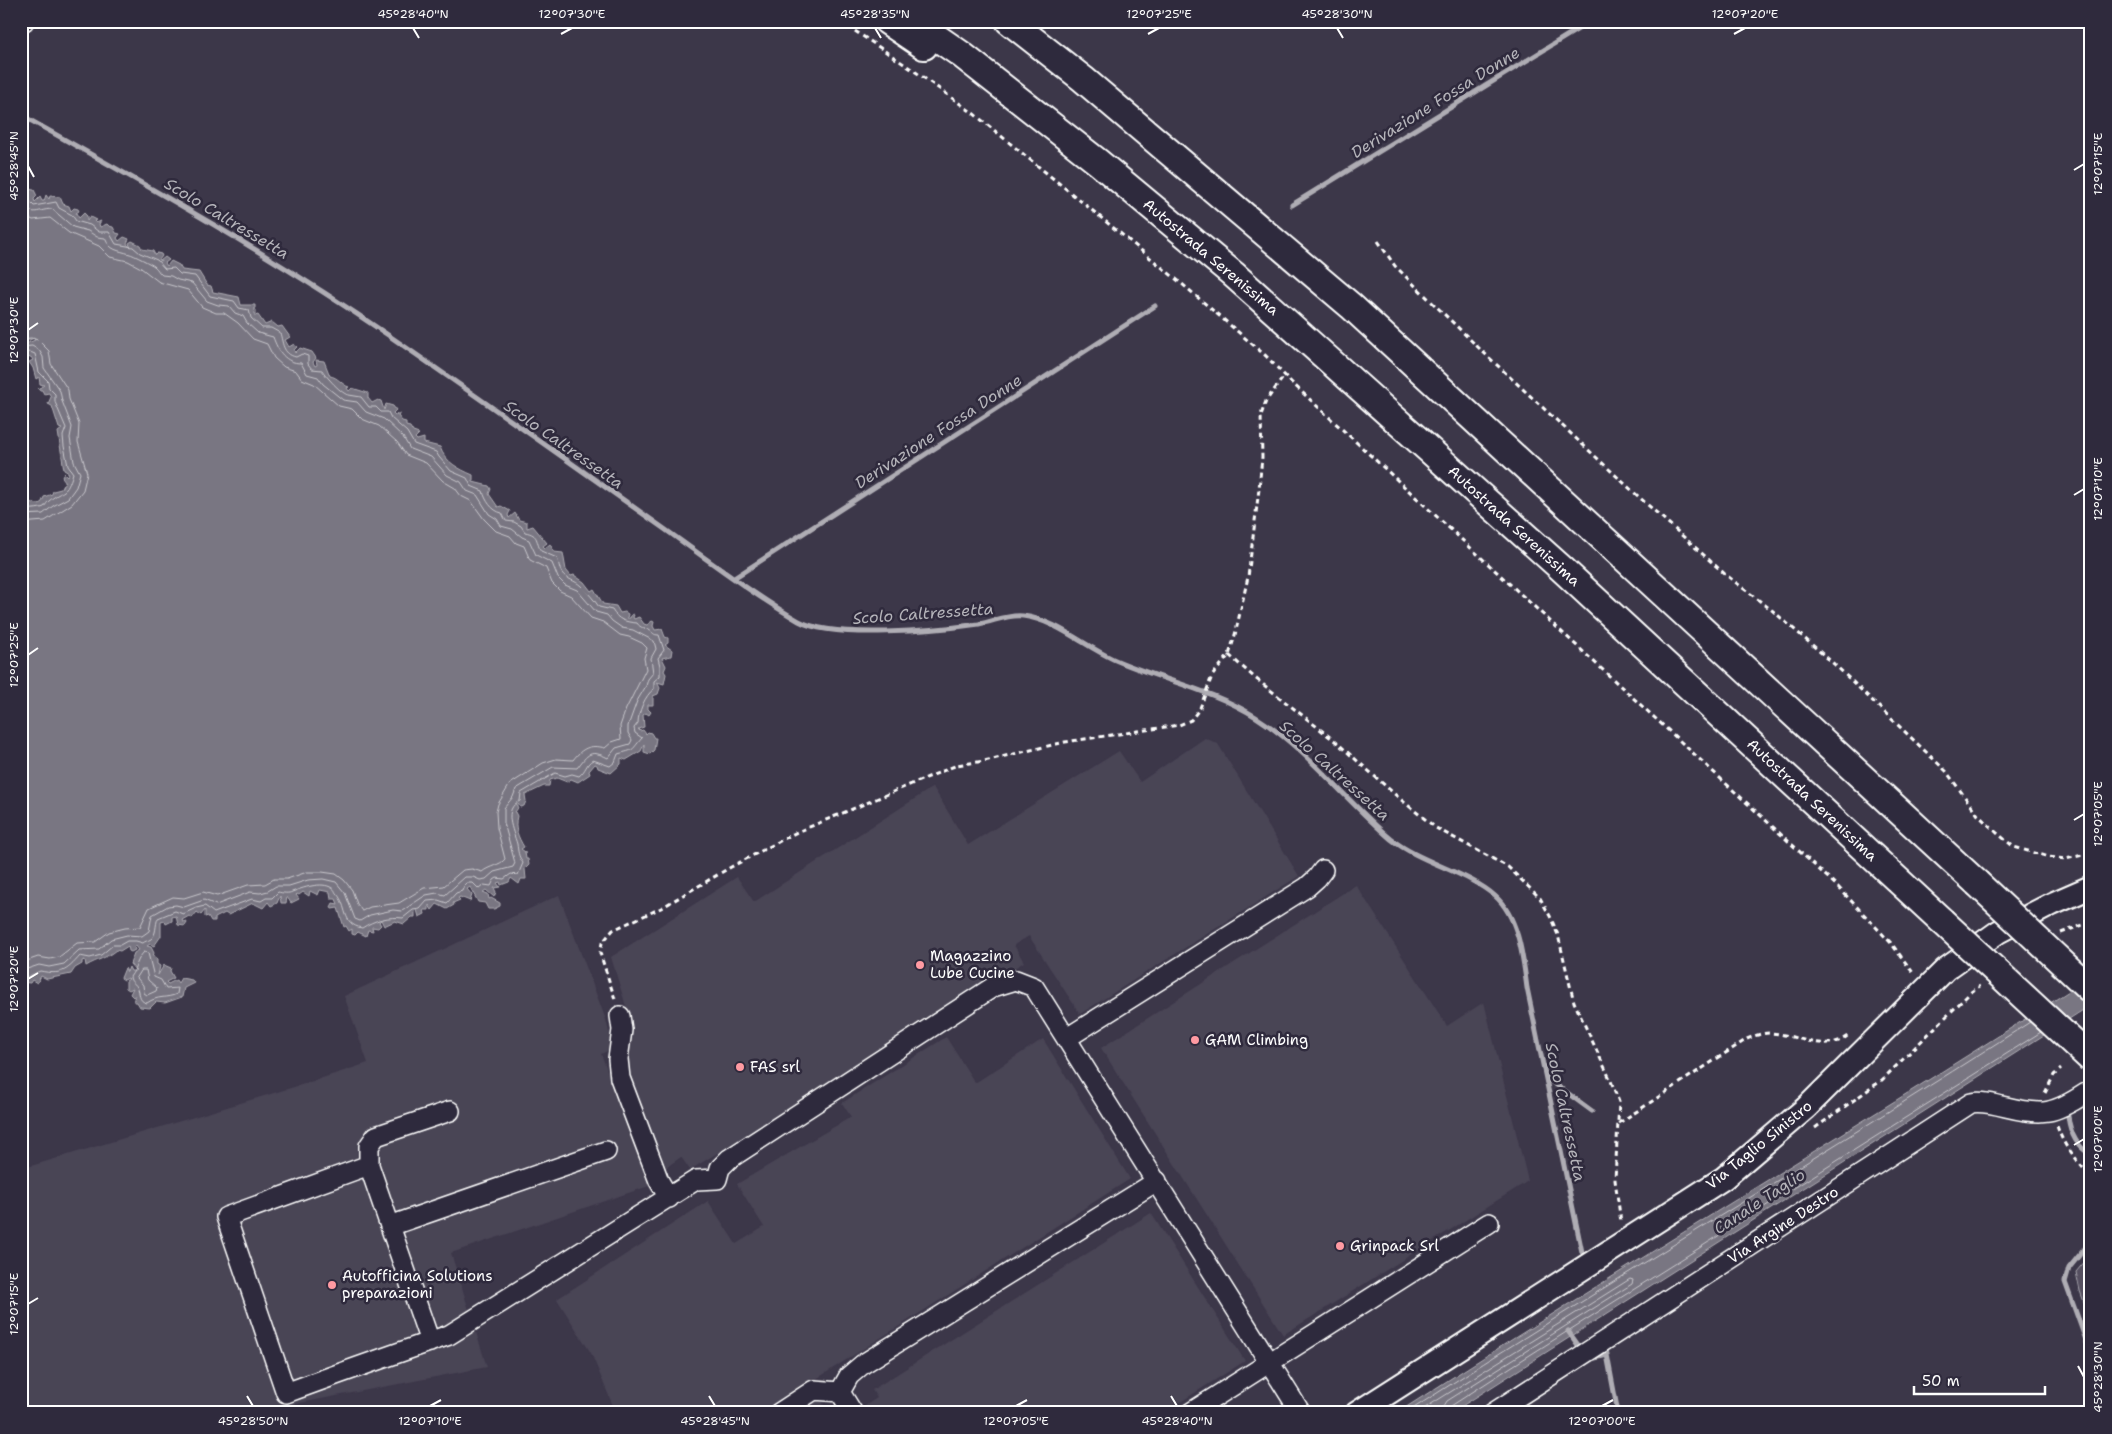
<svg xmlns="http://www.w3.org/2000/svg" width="2112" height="1434" viewBox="0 0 2112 1434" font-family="'Shantell Sans',sans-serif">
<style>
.built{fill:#494455}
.green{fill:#555060;stroke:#aaa8b0}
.water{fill:#797682;stroke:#afadb4}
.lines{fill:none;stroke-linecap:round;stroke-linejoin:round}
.shore{stroke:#c9c8cd;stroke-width:1}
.stream{stroke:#afadb4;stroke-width:5}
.minor-casing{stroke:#fff;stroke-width:22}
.major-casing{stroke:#fff;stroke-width:26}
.highway-casing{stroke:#fff;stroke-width:30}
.path{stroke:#fff;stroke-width:3;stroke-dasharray:5 4;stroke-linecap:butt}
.minor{stroke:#2f2a3d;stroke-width:19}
.major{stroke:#2f2a3d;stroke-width:22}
.highway{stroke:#2f2a3d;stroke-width:26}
.highway-bridge-casing{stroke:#fff;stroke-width:30;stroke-linecap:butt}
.highway-bridge{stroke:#2f2a3d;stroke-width:26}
.ticks{fill:none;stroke:#fff;stroke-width:2}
.poi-dot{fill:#ff9aa2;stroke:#2f2a3d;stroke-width:2}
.labels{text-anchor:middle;stroke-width:5;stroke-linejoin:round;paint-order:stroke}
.street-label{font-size:15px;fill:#fff;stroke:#2f2a3d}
.poi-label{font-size:15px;fill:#fff;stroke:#2f2a3d;text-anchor:start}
.water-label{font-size:16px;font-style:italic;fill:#b5b4ba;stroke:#2f2a3d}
.neatline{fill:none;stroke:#fff;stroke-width:2}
.ticks-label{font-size:12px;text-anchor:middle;fill:#fff}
</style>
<rect width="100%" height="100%" fill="#3c3749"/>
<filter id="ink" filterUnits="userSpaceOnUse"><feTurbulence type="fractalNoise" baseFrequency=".02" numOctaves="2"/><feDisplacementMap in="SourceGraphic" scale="10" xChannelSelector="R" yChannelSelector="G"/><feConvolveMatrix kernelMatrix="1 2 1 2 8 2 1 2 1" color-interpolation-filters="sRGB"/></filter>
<g filter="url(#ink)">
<!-- built -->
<path class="built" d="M1205,738L1218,744L1299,876L1080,1014L1029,936L1014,945L1024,962L690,1170L681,1157L664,1169L625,1064L632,1026L611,957L737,877L754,902L933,787L968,845L1119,751L1140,782Z
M1356,885L1447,1026L1484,1002L1528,1181L1283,1335L1101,1048Z
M559,895L606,1020L613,1048L601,1054L652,1185L451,1253L487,1367L274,1408L227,1413H21V1169L304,1084L368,1063L344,996Z
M946,1037L975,1083L1043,1039L1130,1179L810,1383L829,1413H616L591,1353L557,1299L708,1201L736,1244L764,1227L737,1184L851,1117L842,1103Z
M1151,1213L1245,1361L1163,1413H854L877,1398L872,1390Z"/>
<!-- green -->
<path class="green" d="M2091,1254V1321L2080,1291L2076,1272Z"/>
<!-- water -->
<path class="water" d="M21,188L34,190L37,196L34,199L35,202L40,197L42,201H44L46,195L49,199L50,196L60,197L63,204L69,206L71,211L74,208L78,209L79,211L76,213L79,218L84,213L87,216V221L90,217L96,220L94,221L96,223L101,221L99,224L100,227L107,224L109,226L113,227L116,233L120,234L117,238L119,241L124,237L129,239L127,243L129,247L130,246L129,243L132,241L140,245L142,249L153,251L155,255L157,253L161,254L162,256L159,260L160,261L165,257L169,260L165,263L167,266L171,261L179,265L182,270L199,272L207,285L211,286L213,292L239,297L241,305H255V316L258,315L265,325L272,322L278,327L282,326L290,337L285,340L289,347L294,344L297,347L294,350L295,353L300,348L312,352L316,358L313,362L315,366L317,365L316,360L324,361L330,376C338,377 342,385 349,387L347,388L349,391L352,388L368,393V398L372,403L378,400L381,401L384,410L386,404L393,406L396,410L393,413L395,415L400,413L398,416L402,421L406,422V426L410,427L413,432L419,434L415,438L417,440L424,438V443L440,447C445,462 459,469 473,475V482L489,486L491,489L489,494L498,507L501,506L510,511L508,515L509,518L515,513L519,520L527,522V528L533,526L547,543L543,546L545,548L550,544L554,552L563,553L566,570L571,576L574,575L584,582L591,591L594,589L603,604L616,606L620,613L625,612L628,614L627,618H630L632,614L634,615L633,617L634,619L639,617L644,624L647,625L652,621L654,622L653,626L655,630L662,629L665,637L668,638V643L665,645L672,650L671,656L662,658L666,666L664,671L666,674L664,684L657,682L660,688L658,694L653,696V705H648V709L651,712L649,715L646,713L643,715L644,727L638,729L640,731L643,730L646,734L648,732L651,733L654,738H656L654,750L650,754L644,752V744L641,751L626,760L621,758V764L611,773L598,768L597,765L595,764L589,771L590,774L578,782L571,779L567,782L557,778L550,780L549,786H544L525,795L526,801L524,806L520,807L518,804H516L518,808L515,812L517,816C514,828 518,837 524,847L521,849L525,852L526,859H528L529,865L525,869L526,879H521L519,884L511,878L509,882L501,885L500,882L497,883L500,887L494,888L496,892L494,897L486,890L483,892L488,894L489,899L491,898L500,903V906L494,909H488L485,903L478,902L470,887L467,889L472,895L470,901L460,897L458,898L460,900L453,903L454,905L447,909L437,904L432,910L429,905V910H424L425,914L419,917L417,910L415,912V917H412L404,924L395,921L384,926L381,920L379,922L381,925L378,928L372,927L373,931L368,930L366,936L358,932L355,935L352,934V929L349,931L346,926L344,927L338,908L332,909L331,907L333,903L338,904L336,899H331L330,892L320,890L318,895L310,891L309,896L303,892L299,895L297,894L296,895L299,899L291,903L287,897L286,903H281L280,896L277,903L271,906L268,902L263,908L253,903L228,915L225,913L215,918V921H211L208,916L205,917V910L201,915L197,912L192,918L189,916L182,920L183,922L186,921L187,923L185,926L178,925L176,916L172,917V921L166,924L165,921L161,922V936L154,946L150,944L147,946L151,947L154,953L153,956L157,959V964L160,966L158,975L164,965L171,968L170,971L174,978L166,982L168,984L176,980L178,983L181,978L192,980L194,983L184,988L182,997L165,1003L156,1002L150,1008L140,1007L137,1002H134V998L136,995L133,997L130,994L133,988L129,990L126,988V981L129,979L128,978L124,980L121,978L125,968L127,972L129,967L131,971H136L130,964L134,953L139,950L136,946L134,947L135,950L131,952L129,951L128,946L120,951L116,950C105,959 98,959 86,966L85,960L82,961V964L75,968L71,974L47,979L41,976L37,983L32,980L30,983L21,982V505L24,503L28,509L29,507L28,502L39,504L42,502L44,497L52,494L53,491L61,489L63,484L66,482L62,477L64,473L67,476L69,473L64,470L58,432L62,429L59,428L52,406L48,404L51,397L49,393L44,394L42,390H40L38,389L44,385L40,384L39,377L36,379L33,368L29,362L33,360L31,357L25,359L23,358L21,346L35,340L34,338L21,344Z
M2091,977V1005L1451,1413H1397C1626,1265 1861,1125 2091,977Z"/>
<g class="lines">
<!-- shore -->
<path class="shore" d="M21,193L29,195L30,202L34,206L56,202L59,208L72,215L76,221L90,225L99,232H109L116,244L133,247L140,253L157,260L165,269L174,268L180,274L195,276L210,296L234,301L239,308L249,310L251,318L262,328H271L280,333C283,342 282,354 296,357L302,354L308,356V364L312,369L322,370C325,375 342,395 349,395C353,396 357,396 361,397L369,407H376L381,412H388L391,418L407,432L414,444L436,452L439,457L451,471L467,478L471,486L483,491C485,500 492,511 502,513L506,521L514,522L521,526L525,532C540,535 535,541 541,551L557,558C559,562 559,569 562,573C567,580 575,580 581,586C588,593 594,599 599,607L612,610C618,620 625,622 637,623C641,629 644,627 649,630C654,633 653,635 659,635L664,650L658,658L660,666V676L654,681V689C645,695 638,713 638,723L634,728L635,733L642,738C630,752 636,749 618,754L615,762L610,766L593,760C586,763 586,771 579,776L572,774L565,776L555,773L521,793L520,801C502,809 513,830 517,844C518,851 518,856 523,863L518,875L511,874L504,879L497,878L494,880L491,886L484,885L479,889L473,883H467L464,886L462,891L456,893L447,903L438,900L427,901L420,909L413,910L403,918C389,916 374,920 362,928C341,924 348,906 337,894C334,891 336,890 332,888C322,881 302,888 292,892C289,894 282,893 278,892L272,898H266L261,901L252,899L214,913L205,906L196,908L183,914L175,911L158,918C155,925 157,934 151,939C148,941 145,941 143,943L136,941H127L120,945H113L101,955L90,958L80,956C66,972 61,975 40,971L27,977H21
M21,199C32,219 35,210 52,209L73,227L88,231L97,237L105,238C110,251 118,250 130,254C132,254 153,265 154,266C158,269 158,272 162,275L171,276L178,280L192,283L207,301L218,305L229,306L235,313L243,316L247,323L258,333L273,337C278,351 285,363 301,363L307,374L318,377L323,384L343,400L357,402L366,412L384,419L403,437L410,449L431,457L447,475L461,482L467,491L477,495L489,514L497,519L501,526L512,529L522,537L529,540L536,555L552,563L558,578L565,585L577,590L596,612L607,615L612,621L622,628L633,630L654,641L656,649L651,658L653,673L648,679L646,686L637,701L628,726V733L632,740L630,744L616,748L608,758C590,749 588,754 577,768L553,767L516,789L513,797L504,808V823L515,863L513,867L494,872L486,879L480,880L473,877H465L445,895L437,893L426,895L402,911L393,910L370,915L360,921L355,919L345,893L336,882L323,879L308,880L289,886H276L268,891L260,893L250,892L216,905L204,900L184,907L176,905L168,906L152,915L149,931L142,936L127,935L111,939L99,949L79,950L64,964L49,967L39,965L21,971
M21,214L33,220L50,218L69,233L99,246L110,257L128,261L141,268L159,282L188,290L202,307L216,313H224L238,323L253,339L267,344L274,358L284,367L296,371L302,379L314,384L339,406L352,409L362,419L379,426L397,442L406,455L426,463L443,481L455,488L461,496L471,501L484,519L496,531L510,536L516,543L524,546L530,560L546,568L552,583L560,591L571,596L591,618L603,622L620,635L629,637L642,643L647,648L644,658L646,669L626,709L620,726L621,739L612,742L605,748C590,744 582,748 573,760L556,759L543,763L510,784L498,804L496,812L497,828L505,859C501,865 489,866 482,872L472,869L463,870L444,886L424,888L399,903L370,907L362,911L357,904L352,890L344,880L336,874L322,872H307L287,879H274L265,884L248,885L217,896L203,892L184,898L173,897L149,908L140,927L125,928L109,932L95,942L77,943L59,957L50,959L38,957L21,963
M21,339L31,338L38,340L49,351L51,364L68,390L69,399L79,424L78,442L87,473L83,490L72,504L45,521L21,523
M21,347L32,346L39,350L43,357L44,368L60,391L62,401L72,427L70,438L74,462L80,473L76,487L68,498L53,506L43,514L21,515
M21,353L30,352L35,354L39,372L48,381L49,388L55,394V402L66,428L63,436L64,446L68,466L73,473C66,497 64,488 49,501C47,502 46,505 44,507C40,509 26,510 21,509
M144,952L148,953L154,977L161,980L166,989L178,988L177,994C166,999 158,995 147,1003C137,1001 141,993 137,987C134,982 131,983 130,977C137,968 136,960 144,952Z
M142,970H146L148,980L157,988L156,991L147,995L144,993L143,985L137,978Z
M1406,1413C1612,1280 1823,1155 2030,1022
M1417,1413L1630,1279L1633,1280L1632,1284L1447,1401L1444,1406L1442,1413
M1449,1413L1451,1406L1511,1367L2041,1032"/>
<!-- stream -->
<path class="stream" d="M21,115C146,185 270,254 388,335C478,397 567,460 656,523C703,556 749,592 799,621C833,640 938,630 979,624C993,622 1008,614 1023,616C1056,620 1084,646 1113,659C1160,680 1212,689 1256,717C1308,750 1345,800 1391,839C1421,863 1468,872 1495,896C1519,917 1523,958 1527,988L1582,1252
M1292,205L1591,21
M734,578L1155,306
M1547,1078L1592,1111
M2068,1116C2070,1132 2076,1147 2091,1154
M2091,1241L2069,1268L2065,1282L2091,1354
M1568,1331L1578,1345
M1605,1344L1618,1413
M1591,1359L1607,1355"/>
<!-- minor casing -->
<g class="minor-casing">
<path id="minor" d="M21,22L24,21
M620,1016L622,1030L618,1059L620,1078L659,1181L669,1198
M1067,1038L1307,887L1317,878L1323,870
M369,1165V1146L376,1136L450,1111
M390,1226L606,1151
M430,1342L369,1165L226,1217L286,1393C340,1373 395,1354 449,1335L696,1180L717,1179L720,1168L729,1159L993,987L1016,980L1034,987L1301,1413
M840,1392L849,1376L863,1364L1157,1181
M840,1392L853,1413
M779,1413L814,1390L840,1392
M1190,1413L1489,1223
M1493,1413L1971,1103C1982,1101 1994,1104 2006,1107C2043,1116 2054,1114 2086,1093"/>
</g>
<!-- major casing -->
<g class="major-casing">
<path id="major" d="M1357,1413L1724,1178L1806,1108L1946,969L1998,932L2052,904L2091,887"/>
</g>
<!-- highway casing -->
<g class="highway-casing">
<path id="highway" d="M887,21L924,46
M913,21L962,55L1098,162L1233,274L1561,568L1942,921
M1009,21L1083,79L1351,306L1977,883"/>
</g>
<!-- path -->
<path class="path" d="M840,21L913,70L973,113L1181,283L1266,356L1291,382L1838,887L1891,943L1914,974
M1378,241L1395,266L1483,352L1639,497L1726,575L1773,611L1834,664L1946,771L1978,815L1997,833L2014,847L2049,857L2066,859L2091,853
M1229,655L1255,678L1335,741L1399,798L1436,828L1508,867L1540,898L1550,916L1558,935L1574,1002L1611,1081L1619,1102L1615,1180L1621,1222
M2061,933L2091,922
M615,999L600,953L602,943L613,930L661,908L731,867L795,833L957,765L984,761L1065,742L1179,725L1191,720L1200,708L1212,676L1229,655L1235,635L1248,577L1259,489L1262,457L1261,415L1266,401L1285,375
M2045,1093L2054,1075L2061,1069
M1619,1123L1747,1039C1754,1036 1761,1033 1770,1033C1797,1034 1826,1055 1850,1034
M2057,1126C2064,1147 2075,1160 2091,1176
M1815,1128L1882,1080L1971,992L1980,986"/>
<!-- minor -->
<use href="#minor" class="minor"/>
<!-- major -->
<use href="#major" class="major"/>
<!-- highway -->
<use href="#highway" class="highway"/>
<!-- highway-bridge casing -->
<g class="highway-bridge-casing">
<path id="highway-bridge" d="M1977,883L2091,990
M1942,921L2091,1059"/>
</g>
<!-- highway-bridge -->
<use href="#highway-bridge" class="highway-bridge"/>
</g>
</g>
<!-- ticks -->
<path class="ticks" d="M413,28L419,38M875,28L881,38M1337,28L1343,38M561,34L572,28M1148,34L1159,28M1734,34L1745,28M28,166L34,177M2074,170L2084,164M28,330L38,323M2074,495L2084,489M28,655L38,648M2074,820L2084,814M28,979L38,973M2074,1145L2084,1139M28,1304L38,1298M2078,1366L2084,1377M247,1396L253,1406M709,1396L715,1406M1171,1396L1177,1406M430,1406L441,1400M1016,1406L1027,1400M1602,1406L1613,1400"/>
<!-- markers -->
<g class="poi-dot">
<circle cx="920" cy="965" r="5"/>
<circle cx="1195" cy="1040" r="5"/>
<circle cx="740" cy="1067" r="5"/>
<circle cx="1340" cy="1246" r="5"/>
<circle cx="332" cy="1285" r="5"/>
</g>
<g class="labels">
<!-- street labels -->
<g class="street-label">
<text transform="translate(1211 257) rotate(40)" y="5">Autostrada Serenissima</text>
<text transform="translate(1514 526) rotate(42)" y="5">Autostrada Serenissima</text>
<text transform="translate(1812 800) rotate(43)" y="5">Autostrada Serenissima</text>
<text transform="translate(1759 1145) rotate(-39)" y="5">Via Taglio Sinistro</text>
<text transform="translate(1783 1225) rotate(-33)" y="5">Via Argine Destro</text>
</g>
<!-- poi labels -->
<g class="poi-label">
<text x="930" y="961">Magazzino<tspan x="930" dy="17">Lube Cucine</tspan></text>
<text x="1205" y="1045">GAM Climbing</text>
<text x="750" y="1072">FAS srl</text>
<text x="1350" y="1251">Grinpack Srl</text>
<text x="342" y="1281">Autofficina Solutions<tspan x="342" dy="17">preparazioni</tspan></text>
</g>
<!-- water labels -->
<g class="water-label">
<text transform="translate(1435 102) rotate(-32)" y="6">Derivazione Fossa Donne</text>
<text transform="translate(227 218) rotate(31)" y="6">Scolo Caltressetta</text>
<text transform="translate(938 431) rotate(-33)" y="6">Derivazione Fossa Donne</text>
<text transform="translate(564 444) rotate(35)" y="6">Scolo Caltressetta</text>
<text transform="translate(923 613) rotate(-4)" y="6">Scolo Caltressetta</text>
<text transform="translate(1335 770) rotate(42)" y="6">Scolo Caltressetta</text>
<text transform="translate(1566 1112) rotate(78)" y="6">Scolo Caltressetta</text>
<text transform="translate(1759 1201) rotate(-33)" y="6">Canale Taglio</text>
</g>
</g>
<!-- margin -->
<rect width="2112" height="1434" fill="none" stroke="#2f2a3d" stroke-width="55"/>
<!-- scale -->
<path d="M1914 1386v8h131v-8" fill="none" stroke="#ffffff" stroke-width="2.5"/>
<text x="1922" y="1386" font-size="15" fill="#ffffff" stroke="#2f2a3d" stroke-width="4" paint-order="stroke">50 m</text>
<rect x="28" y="28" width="2056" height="1378" class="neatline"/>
<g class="ticks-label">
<text x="413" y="18">45°28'40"N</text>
<text x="572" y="18">12°07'30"E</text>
<text x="875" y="18">45°28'35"N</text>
<text x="1159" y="18">12°07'25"E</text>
<text x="1337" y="18">45°28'30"N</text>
<text x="1745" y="18">12°07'20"E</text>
<text transform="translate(2098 164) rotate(-90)" y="4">12°07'15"E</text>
<text transform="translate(14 166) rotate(-90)" y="4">45°28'45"N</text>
<text transform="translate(14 330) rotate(-90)" y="4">12°07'30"E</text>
<text transform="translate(2098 489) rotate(-90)" y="4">12°07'10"E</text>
<text transform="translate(14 655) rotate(-90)" y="4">12°07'25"E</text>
<text transform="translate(2098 814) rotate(-90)" y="4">12°07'05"E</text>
<text transform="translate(14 979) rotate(-90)" y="4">12°07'20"E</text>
<text transform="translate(2098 1139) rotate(-90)" y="4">12°07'00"E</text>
<text transform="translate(14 1304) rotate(-90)" y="4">12°07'15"E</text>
<text transform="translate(2098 1377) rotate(-90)" y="4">45°28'30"N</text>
<text x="253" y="1425">45°28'50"N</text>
<text x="430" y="1425">12°07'10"E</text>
<text x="715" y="1425">45°28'45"N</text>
<text x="1016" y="1425">12°07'05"E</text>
<text x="1177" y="1425">45°28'40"N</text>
<text x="1602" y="1425">12°07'00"E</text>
</g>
</svg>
